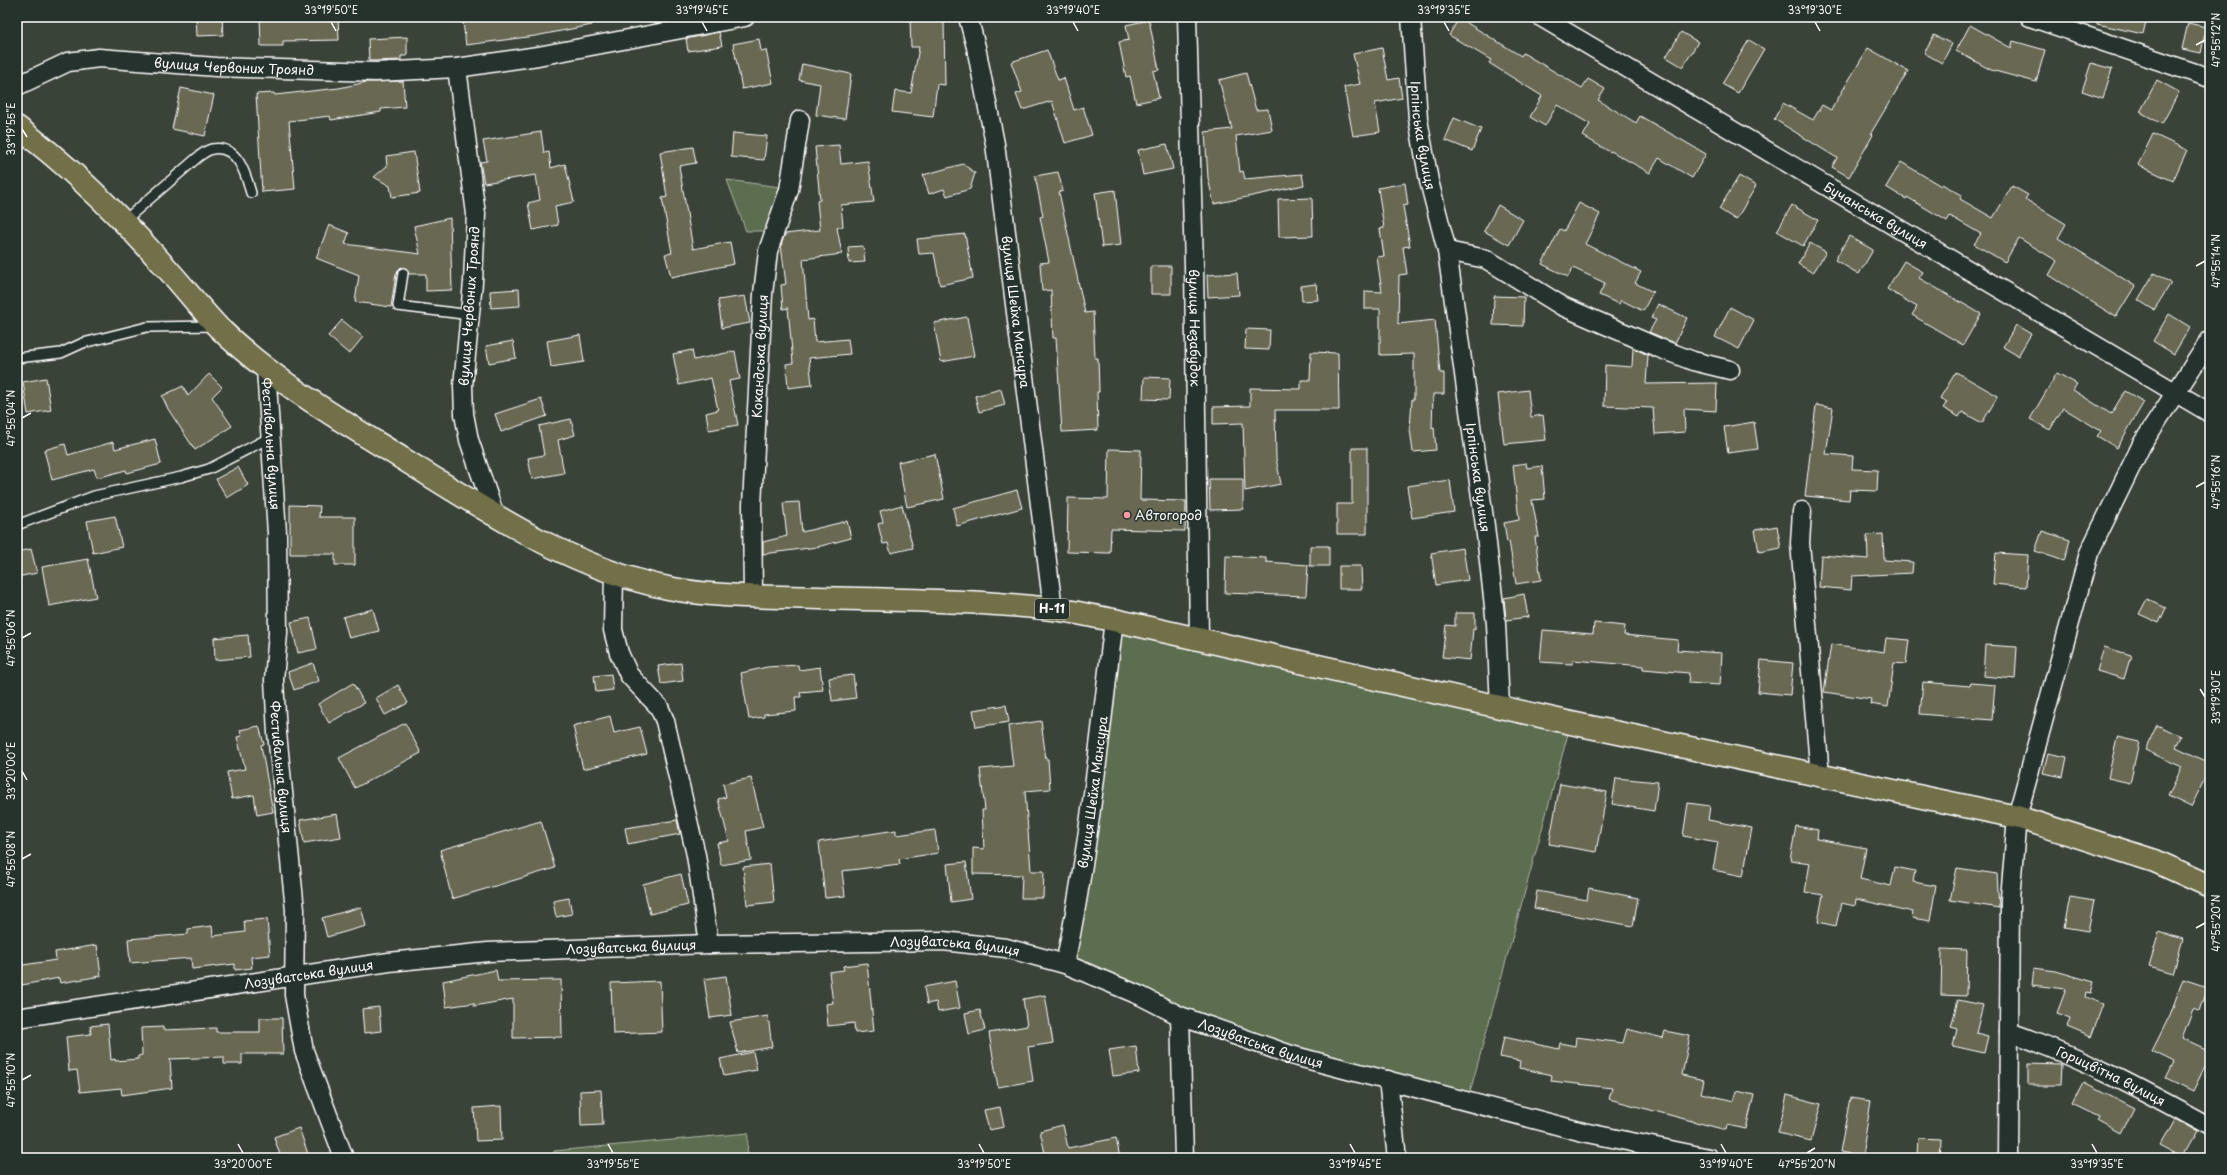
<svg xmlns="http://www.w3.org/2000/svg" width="2227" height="1175" viewBox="0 0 2227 1175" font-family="'Playpen Sans',sans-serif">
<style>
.green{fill:#5d6d4f;stroke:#aeb6a7}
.building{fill:#676752;stroke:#fff}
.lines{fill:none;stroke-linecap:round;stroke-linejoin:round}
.lane-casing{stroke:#fff;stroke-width:12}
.street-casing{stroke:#fff;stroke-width:21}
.primary-casing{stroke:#fff;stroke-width:25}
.lane{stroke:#26332d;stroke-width:9}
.street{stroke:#26332d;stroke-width:18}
.primary{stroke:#726f4a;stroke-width:22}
.ticks{fill:none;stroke:#fff;stroke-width:1.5}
.poi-dot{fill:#ff9aa2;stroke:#26332d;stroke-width:1.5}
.labels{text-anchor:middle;stroke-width:3;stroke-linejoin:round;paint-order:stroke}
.shield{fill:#26332d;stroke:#bec2c0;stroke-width:1}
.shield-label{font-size:12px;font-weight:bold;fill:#fff}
.street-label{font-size:13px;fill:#fff;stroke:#26332d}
.poi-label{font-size:13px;fill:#fff;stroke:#26332d;text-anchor:start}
.neatline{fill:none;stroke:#fff;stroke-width:1.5}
.ticks-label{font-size:10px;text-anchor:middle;fill:#fff}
</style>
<rect width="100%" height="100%" fill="#3a4338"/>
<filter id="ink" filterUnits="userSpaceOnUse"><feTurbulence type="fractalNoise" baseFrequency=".025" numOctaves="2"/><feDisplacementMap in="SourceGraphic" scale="8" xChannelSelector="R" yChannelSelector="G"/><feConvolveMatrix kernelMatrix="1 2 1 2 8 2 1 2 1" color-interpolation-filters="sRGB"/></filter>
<g filter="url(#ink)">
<!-- green -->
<path class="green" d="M727,180L780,187L765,231H746Z
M1114,620L1571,723L1467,1103L1291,1055L1065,964Z
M748,1133L747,1158H554V1151Z"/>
<!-- building -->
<path class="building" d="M196,17H222L223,35L197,36Z
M260,17H338L339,40L283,41V46H261Z
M498,17H592V25L535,36L466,45L463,22Z
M2098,17H2147L2143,34L2097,24Z
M1459,18L1521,56L1523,53L1582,88L1588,79L1605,89L1598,100L1636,123L1640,116L1706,154L1692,178L1659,158L1650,173L1611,151L1610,152L1583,136L1590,124L1557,105L1545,126L1530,117L1542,96L1489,63L1491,60L1449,35Z
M910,20H944L945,85L937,84L933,117L892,112L895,91L911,93L919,47H911Z
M1149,20L1159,70L1153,71L1159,98L1136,103L1130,76L1126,77L1119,42L1129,40L1126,25Z
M2188,23L2206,27L2201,53L2182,49Z
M1970,25L2011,48L2013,41L2045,50L2036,82L1991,70L1956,51Z
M719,32L722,46L688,51L686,39Z
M1681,32L1698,42L1683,67L1666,57Z
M1934,35L1952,44L1942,63L1924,53Z
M407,37V56H401V60L369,61L368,39Z
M759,39L761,51L766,50L773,83L742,89L733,44Z
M1749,40L1764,49L1738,93L1722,84Z
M1382,48L1388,80L1399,78L1402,98L1375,103L1380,132L1353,136L1344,87L1360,84L1353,54Z
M1868,48L1908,71L1871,133L1873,135L1849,177L1832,167L1837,158L1774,119L1783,103L1813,120L1822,105L1831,110Z
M1047,50L1058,80L1064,78L1074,110L1083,107L1092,135L1065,143L1052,101L1022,110L1016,94L1022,92L1011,62Z
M2091,63L2112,69L2103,98L2082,91Z
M802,64L851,74L845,119L816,115L820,84L799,80Z
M1246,73L1256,110L1268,109L1272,130L1236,136L1240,172L1243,171L1245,179L1302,174L1304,185L1214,204L1208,178L1205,132L1232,129L1219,80Z
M2157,80L2179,92L2162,124L2140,112Z
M403,81L405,107L381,109V112L331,120L330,116L289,121L295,189L262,192L256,94L274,93L275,95L339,88L367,82Z
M181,88L214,95L205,136L172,129Z
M1454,118L1481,129L1472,151L1445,140Z
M541,132L544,153L549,152L551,168L565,164L574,202L555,206L558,225L533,230L528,203L540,200L536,175L484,183L480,162L487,161L483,141Z
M733,133L767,136L764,160L731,157Z
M2153,134L2187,150L2173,181L2138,165Z
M1167,144L1173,169L1143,175L1138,150Z
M839,145L841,164L868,161L874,202L841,205L843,226L837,228L842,254L803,259L808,320L813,319L815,342L848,339L850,354L809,358L812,385L788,388L786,364L793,363L788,308L783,309L781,285L786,284L781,245L785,234L820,230L817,201L820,200L815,147Z
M693,147L696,163L679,166L693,249L730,242L734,264L671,277L665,254L672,253L662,198L667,197L660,152Z
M414,152L420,193L392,197L390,186L374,177L387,166L386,156Z
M1901,162L1941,186L1942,184L1962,195L1960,199L1993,218L2012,186L2028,195L2025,199L2066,224L2058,238L2135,286L2116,317L2049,275L2057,261L2019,238L2005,262L1974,244L1981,234L1950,216L1947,221L1907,197L1906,199L1886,187Z
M963,164L975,173L970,189L947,196L944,189L929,194L923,175Z
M1058,172L1063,191L1059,192L1085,313L1093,312L1095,358H1098L1099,392H1097L1098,430L1062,432L1056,338H1053L1051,290L1042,291L1040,263L1049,262L1040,217L1043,216L1035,176Z
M1739,176L1756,186L1736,220L1719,209Z
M1405,183L1408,205L1403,206L1410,246L1403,247L1407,274L1399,275L1398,324L1435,320L1440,373H1444V394H1433L1432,428L1434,427L1436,450L1413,452L1410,429L1412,399H1414V354L1380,355V309H1365V291L1382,292L1377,257L1384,256L1380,229L1384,228L1378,188Z
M1115,190L1121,245L1102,247L1095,193Z
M1312,198L1313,236L1279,237L1278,199Z
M1579,203L1600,214L1585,244L1641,272L1635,283L1653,292L1643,311L1621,300L1619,304L1599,295L1605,283L1573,268L1568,277L1542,264L1560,229L1564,231Z
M1498,205L1523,220L1509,245L1484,231Z
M1792,205L1818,220L1803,246L1777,231Z
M450,218L452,290L426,291V274H409L407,269L401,267L396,274L391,307L355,302L359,275L316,258L329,225L349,233L345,244L420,254L414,226Z
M965,234L973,278L940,285L934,253L919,254L917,239Z
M1849,236L1873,250L1859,274L1835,260Z
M1810,243L1826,252L1813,273L1798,264Z
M863,246L865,262L849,263L848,247Z
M1904,261L1923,272L1919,278L1981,314L1963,345L1912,315L1917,307L1887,289Z
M1151,266H1171V294H1151Z
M1237,273L1239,295L1208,297L1207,275Z
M2154,273L2171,283L2154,310L2138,300Z
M1316,284L1318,300L1302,301L1301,286Z
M519,289L520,306L491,308L490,291Z
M745,296L750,323L722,328L718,300Z
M1494,296L1524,297L1523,326L1493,325Z
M1658,304L1687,318L1675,343L1649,332L1656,320L1651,318Z
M1730,307L1754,320L1739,349L1715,337Z
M2169,314L2190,327L2174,354L2153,341Z
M967,317L974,356L941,362L934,323Z
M342,320L363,337L349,354L328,336Z
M2016,325L2031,334L2018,356L2003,347Z
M1246,329L1270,330L1269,350L1245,349Z
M580,335L584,362L551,367L547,341Z
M513,341L516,358L489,363L486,346Z
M1633,348L1648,355L1646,384L1717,383L1716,411L1684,409L1685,432L1655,434L1653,408L1604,406L1605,365L1632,367Z
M692,350L694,360L735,351L740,379L729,381L738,425L709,430L706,413L718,410L711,378L679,385L673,354Z
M1311,352L1338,353L1339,410H1275L1276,458L1281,484L1245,491L1243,423L1213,424V407L1250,406V388L1301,389V380H1310Z
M1956,372L1998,396L1982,423L1962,412L1959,417L1943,408L1947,402L1940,398Z
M2057,373L2077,384L2073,390L2111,414L2125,391L2144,402L2117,448L2097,436L2101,431L2063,408L2050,430L2030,419Z
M209,374L222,387L212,397L232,426L195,450L168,409L162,396L183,386L188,396Z
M1144,377L1170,378L1169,400L1143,399Z
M46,378L51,410L28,414L23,382Z
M1001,389L1005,405L979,412L975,396Z
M1528,390L1531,417L1543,415L1546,440L1504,444L1498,394Z
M541,399L547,416L501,432L495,414Z
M1816,405L1833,408L1826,454L1853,456L1852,469L1878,470L1877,491L1850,490L1849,500L1805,496Z
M571,419L575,435L558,440L564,473L532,479L528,458L544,455L539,426Z
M1754,422L1758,449L1728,453L1724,427Z
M155,439L161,464L127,473L126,470L97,478L94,469L52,480L44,450L65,444L68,455L113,442L115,449Z
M1352,448H1367V534H1337V504H1352Z
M1109,449L1141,450L1140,500L1186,501L1185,531L1111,529L1110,553L1067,552L1068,498L1108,499Z
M935,454L944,499L907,507L898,462Z
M1526,463L1527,468L1542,466L1545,499L1532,500L1539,537H1535L1541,580L1516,584L1509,541L1507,542L1504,523L1519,520L1513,465Z
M238,467L248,485L227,498L216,479Z
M1209,479H1243V509L1210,510Z
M1450,480L1454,512L1412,518L1407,486Z
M1017,490L1022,508L957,526L953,508Z
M799,502L802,532L847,521L851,538L817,547L763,554V542L787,536L783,503Z
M290,505L320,506L319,517H355V565H335V554H290Z
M902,505L913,548L891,553L888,543L883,544L878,524L883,522L880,511Z
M115,516L122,547L93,553L87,521Z
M1777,526L1781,548L1759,552L1755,530Z
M2042,531L2070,540L2064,561L2035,551Z
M1883,534L1884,560L1913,562L1912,573L1852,576L1851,590L1819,587L1821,555L1868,559L1867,535Z
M1310,546H1329V566H1310Z
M1463,548L1468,580L1436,585L1431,553Z
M31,549L37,573L17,577V552Z
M1996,553L2028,555L2026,587L1993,584Z
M1226,556L1266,558V562L1308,565L1306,596L1225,593Z
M88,559L96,597L49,606L42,567Z
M1339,566H1361L1362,589H1339Z
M1524,594L1528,617L1506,620L1504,598Z
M2147,599L2166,608L2159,623L2139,614Z
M373,609L379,631L349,638L343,617Z
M1455,613H1475V629H1473L1470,660L1442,657L1446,625L1455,626Z
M310,618L317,649L298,653L291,622Z
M1594,623L1625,626L1624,635L1678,640L1677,650L1722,653L1720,685L1688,683L1689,673L1643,669V666L1573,660L1572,664L1540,662L1543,630L1593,634Z
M248,635L250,657L215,660L214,638Z
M1886,638L1909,640L1906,664L1894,663L1888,707L1870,704L1871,699L1824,692L1831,644L1884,652Z
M1985,645L2017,647L2015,679L1983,676Z
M2104,647L2131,655L2124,679L2097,671Z
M1761,660L1793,663L1790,695L1758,692Z
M313,663L319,681L294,690L288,672Z
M681,663L683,681L661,684L658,666Z
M798,665L799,670L820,667L823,690L800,692L801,697H795L796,711L764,714V717L749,719L741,673L767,667Z
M611,674L613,690L596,692L594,676Z
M853,675L856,698L832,701L829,678Z
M1923,682L1970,686L1971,683L1995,685L1992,720L1920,714Z
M353,683L364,703L329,723L318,704Z
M398,685L408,703L385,715L376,698Z
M1006,705L1009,722L976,727L973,710Z
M610,716L614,733L640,727L647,754L583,769L573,726Z
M1041,721L1046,759H1048L1050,789L1025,791L1031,871H1044L1043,898H1021L1022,875L973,874V848L984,849L982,810H985L980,769L1013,766L1008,726Z
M405,723L421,753L355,788L339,758Z
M2157,725L2181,736L2176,747L2210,763V768L2191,807L2168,796L2182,767L2145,750Z
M259,726L264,744L261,745L273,812L257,815L254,795L232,799L227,772L245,769L237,737L242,736L240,730Z
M2117,737L2139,742L2130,783L2108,778Z
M2048,753L2067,757L2063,777L2043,773Z
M751,778L763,827L746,831L751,860L721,865L717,843L729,841L718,799L726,797L723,784Z
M1616,778L1658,782L1654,811L1612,804Z
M1560,784L1607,792L1596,852L1549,844Z
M1688,803L1710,806L1708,820L1752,828L1743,876L1713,870L1718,842L1683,836Z
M337,814L341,837L304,843L300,820Z
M677,820L680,834L628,844L625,828Z
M541,821L555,868L452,899L440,850Z
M1796,826L1818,830L1817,839L1866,848L1860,879L1891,886L1895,867L1915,871L1913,882L1936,886L1930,921L1912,918L1913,912L1856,899L1855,906L1841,903L1836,926L1818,922L1823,895L1805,892L1810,863L1790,860Z
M896,830V835L935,830L938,853L899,859L900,864L842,871L845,896L825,898L819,842Z
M966,862L971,899L951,902L947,864Z
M770,864L774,902L747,905L743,867Z
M1957,868L1997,874L1999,908L1950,900Z
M681,874L688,905L650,914L643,884Z
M1589,888L1638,898L1633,926L1534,908L1537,891L1587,900Z
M2070,897L2094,901L2088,931L2064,927Z
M569,898L572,914L556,917L553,901Z
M361,907L366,926L327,937L322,918Z
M267,919L270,955L251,957L252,968L235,970V964L192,969L191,958L130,963L128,939L188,934V929L212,926L213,936L245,932L244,921Z
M2159,932L2183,939L2173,973L2149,966Z
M97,945L101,976L60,983L59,978L17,986V966L56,960L55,952Z
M1942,949L1967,950L1966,996L1941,995Z
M867,963L874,1031L855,1033L854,1023L828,1026L826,1004L833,1003L829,972L844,970L843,966Z
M2034,968L2056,971L2094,982L2091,993L2086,992L2085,997L2103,1004L2091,1037L2067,1027L2070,1018L2057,1013L2066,989L2032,985Z
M496,970L498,981L561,980L562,1037L513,1038V999L474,1006V1003L446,1007L443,981Z
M726,976L732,1015L710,1018L704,979Z
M2183,979L2207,987L2199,1011L2193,1009L2182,1038L2210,1051V1056L2193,1091L2166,1078L2174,1062L2152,1051L2170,1015Z
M660,981L662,1032L613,1034L611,983Z
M955,981L960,1008L938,1012L936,1002L927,1004L924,987Z
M1045,995L1053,1043L1028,1047L1033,1081L998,1087L989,1033L1027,1026L1023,999Z
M1958,1000L1983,1005L1976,1033L1988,1036L1984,1053L1953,1046L1957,1029L1951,1027Z
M379,1007L381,1031L364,1033L362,1009Z
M980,1010L985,1030L969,1034L965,1013Z
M768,1016L772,1047L738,1053L730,1022Z
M260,1018H282L283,1054H242V1064H224V1057L170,1059L172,1088L122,1095L121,1088L80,1092L77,1070L69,1071L66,1037L91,1034L90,1026L108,1024L111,1060L115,1059V1061L138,1059V1056L142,1055L141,1028L163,1027V1030L216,1028V1032H260Z
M1627,1029L1663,1038L1665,1031L1690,1036L1682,1075L1704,1080L1701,1093L1734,1101L1737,1091L1754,1095L1746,1129L1727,1125L1726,1130L1609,1099L1612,1088L1551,1081L1552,1075L1519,1068L1520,1061L1500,1057L1504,1037L1559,1049L1560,1043L1575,1046L1576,1037L1623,1043Z
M1136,1046L1139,1073L1113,1076L1109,1050Z
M753,1052L757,1070L724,1076L720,1059Z
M2028,1063L2061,1064L2060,1085H2028Z
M2084,1082L2134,1108L2121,1134L2098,1121L2100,1117L2073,1104Z
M601,1090L603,1125L581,1126L580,1091Z
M1787,1095L1821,1104L1811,1141L1778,1133Z
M1850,1098L1871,1101L1862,1156L1840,1152Z
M501,1106L502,1140L476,1141L474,1108Z
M1000,1107L1004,1127L989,1130L984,1110Z
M2174,1119L2197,1132L2183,1156L2160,1144Z
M1063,1125L1068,1148L1116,1138L1120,1158H1046L1040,1131Z
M299,1128L308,1154L297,1158H281L274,1137Z
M1918,1138L1941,1139L1940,1158H1917Z"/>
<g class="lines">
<!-- lane casing -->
<g class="lane-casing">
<path id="lane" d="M124,221L198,157C202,154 207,150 212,149C238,144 246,175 251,193
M403,273L398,306L471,315
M17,358L61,353L83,343L147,327L215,326
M17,525L94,496L181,477L209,469L271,437"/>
</g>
<!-- street casing -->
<g class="street-casing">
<g id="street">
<path id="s1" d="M968,17L976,47L995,144L1053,609"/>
<path id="s2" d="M1187,17L1194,266L1199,639"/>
<path id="s3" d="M1411,17L1418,119L1429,181L1447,251L1485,526L1496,624L1500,706"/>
<path id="s4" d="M1541,17L2210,413"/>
<path d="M2030,17L2210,78"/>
<path d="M457,68L476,214L473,282L463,386L464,414L469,440L495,516"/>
<path id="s5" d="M17,86L68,62L99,58L216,67L376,72L457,68L538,56L745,17"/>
<path d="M1447,251L1486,259L1562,306L1659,348L1693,361L1730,370"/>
<path id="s6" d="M266,369L277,533L278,633L274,680L277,733L295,910L294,995L304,1051L344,1158"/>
<path d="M1802,511L1800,543L1820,776"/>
<path d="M614,571L613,630L619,653L629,675L659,707L665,721L696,855L709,944"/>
<path id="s7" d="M753,597L752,505L763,294L768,251L789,190L800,120"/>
<path id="s8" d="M1065,964C1089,850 1100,735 1114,620"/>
<path d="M1180,1016L1184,1158"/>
<path id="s9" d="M17,1018L389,962L488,952L709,944L943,941L1006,948L1065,964L1141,996L1180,1016L1291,1055L1583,1132L1709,1158"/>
<path id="s10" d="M2009,1032C2080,1056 2145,1091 2210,1127"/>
<path d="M1388,1080L1397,1158"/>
<path d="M2008,1158L2010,898L2017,817L2089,553L2142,444L2210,340"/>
</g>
</g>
<!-- primary casing -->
<g class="primary-casing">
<path id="primary" d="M17,127C70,166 116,212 160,261C180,282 198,306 218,327C272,380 339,419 403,459C486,510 570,568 668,588C718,598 768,596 819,598C896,600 975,600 1052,609C1073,611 1094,617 1114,620L1571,723L2017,817L2155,861L2210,886"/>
</g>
<!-- lane -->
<use href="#lane" class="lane"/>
<!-- street -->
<use href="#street" class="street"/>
<!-- primary -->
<use href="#primary" class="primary"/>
</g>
</g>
<!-- ticks -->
<path class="ticks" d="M331,22L336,31M702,22L707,31M1073,22L1078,31M1444,22L1449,31M1815,22L1820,31M2196,45L2205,40M22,129L27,137M2196,266L2205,261M22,418L31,413M2196,487L2205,482M22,638L31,633M2200,689L2205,697M22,771L27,780M22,859L31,854M2196,928L2205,923M22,1080L31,1075M238,1144L243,1153M608,1144L613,1153M979,1144L984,1153M1350,1144L1355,1153M1721,1144L1726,1153M2092,1144L2097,1153M1807,1153L1815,1148"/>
<!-- markers -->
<circle class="poi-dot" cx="1127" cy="515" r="4"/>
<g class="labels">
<!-- shield labels -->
<rect class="shield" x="1035" y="599" width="34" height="20" rx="3"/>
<g class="shield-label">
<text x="1052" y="613">Н-11</text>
</g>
<!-- street labels -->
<g class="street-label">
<text dy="5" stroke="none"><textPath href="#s5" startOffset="223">вулиця Червоних Троянд</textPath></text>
<text dy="5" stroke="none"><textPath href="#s3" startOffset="119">Ірпінська вулиця</textPath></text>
<text dy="5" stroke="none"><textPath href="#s4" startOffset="389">Бучанська вулиця</textPath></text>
<text transform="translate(469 306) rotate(-86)" y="5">вулиця Червоних Троянд</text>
<text dy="5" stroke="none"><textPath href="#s1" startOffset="299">вулиця Шейха Мансура</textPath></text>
<text dy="5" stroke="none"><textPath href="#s2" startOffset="311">вулиця Незабудок</textPath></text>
<text dy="5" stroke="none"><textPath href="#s7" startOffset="241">Кокандська вулиця</textPath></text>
<text dy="5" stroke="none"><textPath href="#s6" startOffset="75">Фестивальна вулиця</textPath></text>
<text dy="5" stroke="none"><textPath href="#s3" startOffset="466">Ірпінська вулиця</textPath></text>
<text dy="5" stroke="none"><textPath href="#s6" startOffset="399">Фестивальна вулиця</textPath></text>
<text dy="5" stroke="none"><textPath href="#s8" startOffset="174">вулиця Шейха Мансура</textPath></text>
<text dy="5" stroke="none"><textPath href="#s9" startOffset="619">Лозуватська вулиця</textPath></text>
<text dy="5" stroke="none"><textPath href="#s9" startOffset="943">Лозуватська вулиця</textPath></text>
<text dy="5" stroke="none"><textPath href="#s9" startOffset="295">Лозуватська вулиця</textPath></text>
<text dy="5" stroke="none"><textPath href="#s9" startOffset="1267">Лозуватська вулиця</textPath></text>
<text dy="5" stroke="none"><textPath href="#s10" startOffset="111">Горицвітна вулиця</textPath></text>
</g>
<!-- poi labels -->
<g class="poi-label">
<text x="1135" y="520">Автогород</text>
</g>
</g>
<!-- margin -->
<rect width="2227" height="1175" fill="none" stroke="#26332d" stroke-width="44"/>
<rect x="22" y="22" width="2183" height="1131" class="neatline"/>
<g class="ticks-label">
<text x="331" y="14">33°19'50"E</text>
<text x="702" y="14">33°19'45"E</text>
<text x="1073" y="14">33°19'40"E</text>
<text x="1444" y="14">33°19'35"E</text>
<text x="1815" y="14">33°19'30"E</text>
<text transform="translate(2216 40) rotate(-90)" y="4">47°55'12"N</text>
<text transform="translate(11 129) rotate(-90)" y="4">33°19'55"E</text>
<text transform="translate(2216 261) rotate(-90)" y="4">47°55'14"N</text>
<text transform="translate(11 418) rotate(-90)" y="4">47°55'04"N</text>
<text transform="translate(2216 482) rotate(-90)" y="4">47°55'16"N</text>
<text transform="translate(11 638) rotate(-90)" y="4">47°55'06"N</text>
<text transform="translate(2216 697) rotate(-90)" y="4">33°19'30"E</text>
<text transform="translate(11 771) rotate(-90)" y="4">33°20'00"E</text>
<text transform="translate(11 859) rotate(-90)" y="4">47°55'08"N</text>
<text transform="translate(2216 923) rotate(-90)" y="4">47°55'20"N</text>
<text transform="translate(11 1080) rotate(-90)" y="4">47°55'10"N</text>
<text x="243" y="1168">33°20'00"E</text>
<text x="613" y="1168">33°19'55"E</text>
<text x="984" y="1168">33°19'50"E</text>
<text x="1355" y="1168">33°19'45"E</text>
<text x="1726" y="1168">33°19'40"E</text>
<text x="1807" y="1168">47°55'20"N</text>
<text x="2097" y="1168">33°19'35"E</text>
</g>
</svg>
